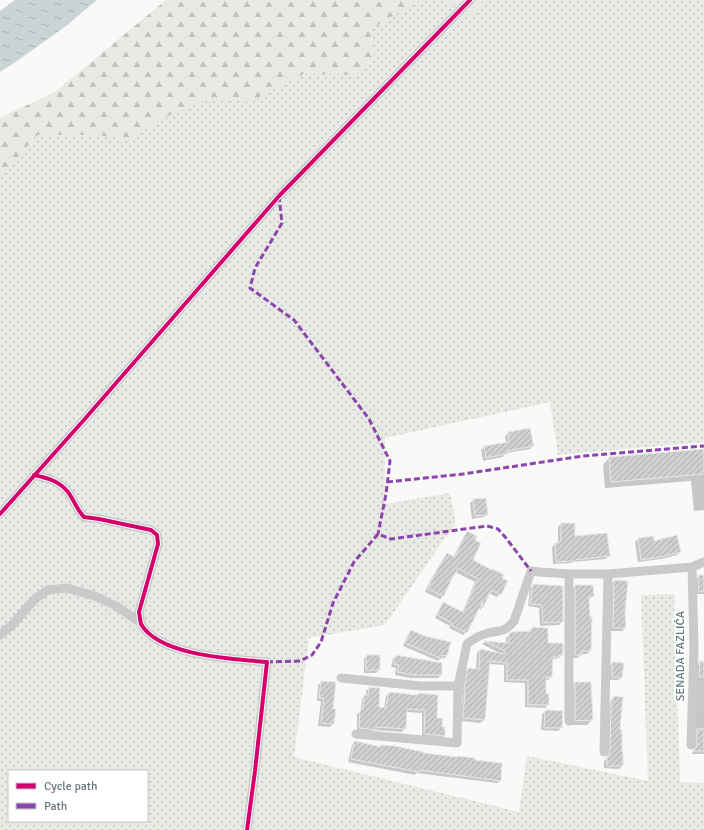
<svg xmlns="http://www.w3.org/2000/svg" width="704" height="830" viewBox="0 0 704 830" font-family="Signika,sans-serif">
<style>
.grass{fill:url(#grass-dots);fill-rule:evenodd}
.forest{fill:url(#forest-firs)}
.water{fill:url(#water-ripples)}
.shadow{fill:#0003;fill-rule:evenodd}
.building{fill:url(#building-hatch);stroke:#e8e8e8}
.lines{fill:none;stroke-linecap:round;stroke-linejoin:round}
.minor{stroke:#c9cbcb;stroke-width:9}
.quiet{stroke:#8e44ad;stroke-width:3;stroke-dasharray:6 3;stroke-linecap:butt}
.cycleway-casing{stroke:#fff;stroke-width:6}
.cycleway{stroke:#d6006c;stroke-width:4}
.labels{text-anchor:middle;stroke-width:4;stroke-linejoin:round;paint-order:stroke}
.street-label{font-size:12px;fill:#667880;stroke:#fff}
</style>
<defs>
<pattern id="grass-dots" width="8" height="8" patternUnits="userSpaceOnUse"><rect width="8" height="8" fill="#e8eae6"/><path d="M2 2h.1M6 6h.1" fill="none" stroke="#c0c2c0" stroke-width="1.8" stroke-linecap="round"/></pattern>
<pattern id="forest-firs" width="22" height="20" patternUnits="userSpaceOnUse"><rect width="22" height="20" fill="#e8eae6"/><path d="M5 1l3.5 6h-7zM16 11l3.5 6h-7z" fill="#c0c2c0"/></pattern>
<pattern id="water-ripples" width="26" height="14" patternUnits="userSpaceOnUse"><rect width="26" height="14" fill="#cbd4d5"/><path d="M2 4q2-2 4 0t4 0M15 11q2-2 4 0t4 0" fill="none" stroke="#a9b1b2"/></pattern>
<pattern id="building-hatch" width="6" height="6" patternUnits="userSpaceOnUse"><rect width="6" height="6" fill="#ced0d0"/><path d="M-1 1l2-2M0 6l6-6M5 7l2-2" fill="none" stroke="#abaeae"/></pattern>
</defs>
<rect width="100%" height="100%" fill="#f9f9f8"/>
<!-- grass -->
<path class="grass" d="M166,0H704V442L558,455L550,402L385,438V504L450,493L456,522L385,625L309,638L294,757L519,812L527,756L648,781L641,595L674,594L680,782L704,783V830H0V118L55,92ZM9,771H147V821H9Z"/>
<!-- forest -->
<path class="forest" d="M166,0H424L409,7L372,28L374,59L359,75L303,74L250,102L212,99L173,113L128,140L99,135H37L3,175L0,169V118L55,92Z
M444,0H484L473,16Z"/>
<!-- water -->
<path class="water" d="M15,0H97L66,26L17,61L0,72V11Z"/>
<!-- shadow -->
<path class="shadow" d="M508,433L533,446L530,449L506,453L503,457L483,461L481,450L485,447L506,443L505,436Z
M704,450V510L694,511L691,481L605,488L603,465L609,458Z
M474,500L487,514L484,517L472,519L470,503Z
M561,524L574,537L609,556L605,559L572,562L571,563L553,564L552,547L555,544H558V527Z
M467,533L472,560L500,594L497,597L488,593L482,607L480,610V604L466,632L463,635L449,628L450,626L435,618L440,607L443,604L462,613L475,582L455,572L451,577L443,596L440,599L425,592L430,581L444,557L447,554L453,558L464,536Z
M638,539L653,542L680,552L677,555L661,559L638,562L635,542Z
M699,576H704V594H696L695,579Z
M614,581L624,613L625,628L622,631H610L611,584Z
M533,585L562,622L559,625L540,626L539,608L528,606L530,588Z
M575,586L593,596L589,599L590,651L587,654H581L578,658H572V590Z
M532,628L547,644L562,655L559,658L552,659L551,677L548,680H545V695L548,704L545,708L525,707V683L504,682V665L488,664L484,720L480,723L461,721L463,694H462V687L465,672L468,669H476L477,653L480,650L501,654L482,644L485,642L506,643V638L509,635L529,631ZM549,676V678L541,677Z
M411,631L447,656L443,659L441,658L438,661L403,646L408,634Z
M367,656L379,670L376,673H364V659Z
M396,656L441,675L438,678H410L395,675L396,668L391,667L393,659Z
M700,662H704V753L703,754H692L694,749L697,665Z
M612,663L622,677L618,680H609V667Z
M322,682L332,710L333,724L330,727L318,726L321,701H317L318,685Z
M575,683L592,720L587,725H570V688Z
M369,688L378,708L384,709L386,696L389,693L416,696L418,694L435,719L441,728L444,736L441,739L422,737V713L406,712L405,729L401,732L374,730L372,732L357,731V714L361,711L362,699L366,696V691Z
M614,697L619,731L622,766L619,769L604,768V761L606,759L607,756L608,705L610,703L611,700Z
M545,711L561,728L558,731L541,730L542,714Z
M355,742L380,748L382,746L422,754L474,761L500,780L497,783L416,773L415,775L348,762L352,745Z"/>
<!-- building -->
<path class="building" d="M530,428L534,446L507,451V454L486,458L484,446L509,442L508,432Z
M704,449V474L611,482L609,457Z
M486,498L488,515L475,516L473,499Z
M561,523H575V536L607,533L610,556L575,560V561L556,562L555,543L561,542Z
M467,531L477,536L475,540L481,543L473,560L492,570L493,569L504,575L502,578L508,581L501,595L491,590L483,608L482,607L483,601L467,633L451,625L452,623L437,615L443,602L463,612L478,579L458,568L454,576H453L444,596L428,589L433,577L447,553L455,557Z
M677,535L681,552L665,556L641,560L638,538L654,536V541Z
M698,575H704V591L699,592Z
M614,580L628,581L625,613L626,628H613Z
M533,584L563,586V622L543,623L542,605L530,604Z
M575,585H593L594,596L589,597L590,617H592L591,651H582V655H575Z
M532,627L548,628V643H563V655H559V657H553L552,677H546V694H549V705H528V680H507V663L490,661L485,720L463,718L465,691H464L465,683L468,668L479,669L480,649L504,654L505,651L484,641L509,643V634L512,632L532,631Z
M411,630L425,636L451,642L447,656L442,655V659L405,643Z
M366,655H380V670H366Z
M396,655L442,663V675H414L397,672L399,665L394,664Z
M700,661H704V677H699Z
M612,662L624,663L622,678L612,677Z
M321,681L336,682L333,709H336L334,724L321,723L324,698H319Z
M575,682H591L593,720L575,721Z
M369,687L380,688L379,707L386,708L389,692L417,695L418,693L438,695L437,718H443L442,727H445V736L424,734L425,710L407,709L406,729L376,727V730L359,728L360,710H363L364,695H368Z
M613,696L623,697L620,730H622V752H623V766H607V757L609,755L610,752L611,701H613Z
M545,710L563,711L562,728H544Z
M697,729H704V751H693L697,746Z
M354,741L381,747V745L395,746L423,752V753L457,757V756L475,758V760L502,763L501,781L419,770V772L351,759Z"/>
<g class="lines">
<!-- minor -->
<path class="minor" d="M34,475C48,478 59,481 68,492C74,500 77,510 84,517L99,519L151,530L157,535L158,544L139,612C140,616 140,621 141,624C159,656 234,659 267,662L255,771L247,830
M0,514L83,421L279,196L470,0
M569,574V721
M0,635L12,625L35,599L48,590L67,588L95,596L116,606L141,623
M341,678L421,686H458
M356,734L457,743L458,686L467,644C473,639 480,635 488,633C501,630 504,633 514,621L531,571L539,572L569,574H608L692,567L704,562
M691,745L694,648L692,567
M604,752L608,574"/>
<!-- quiet -->
<path class="quiet" d="M279,196L282,223L255,268L250,288L294,320L369,419L390,461L386,494L378,534
M387,482L463,474L583,456L704,446
M267,662L300,661L312,655L321,642L333,603L354,562L378,534L391,539L487,526L498,529L506,538L531,571"/>
<!-- cycleway casing -->
<g class="cycleway-casing">
<path id="cycleway" d="M34,475C48,478 59,481 68,492C74,500 77,510 84,517L99,519L151,530L157,535L158,544L139,612C140,616 140,621 141,624C159,656 234,659 267,662L255,771L247,830
M0,514L83,421L279,196L470,0"/>
</g>
<!-- cycleway -->
<use href="#cycleway" class="cycleway"/>
</g>
<g class="labels">
<!-- street labels -->
<g class="street-label">
<text transform="translate(680 656) rotate(-90)" y="4">SENADA FAZLIĆA</text>
</g>
</g>
<!-- legend -->
<rect x="8" y="770" width="140" height="52" fill="#ffffff" stroke="#c2c9cc"/>
<rect x="16" y="783" width="20" height="6" fill="#d6006c" stroke="#c2c9cc"/>
<text x="44" y="790" font-size="12" fill="#667880">Cycle path</text>
<rect x="16" y="803" width="20" height="6" fill="#8e44ad" stroke="#c2c9cc"/>
<text x="44" y="810" font-size="12" fill="#667880">Path</text>
</svg>
